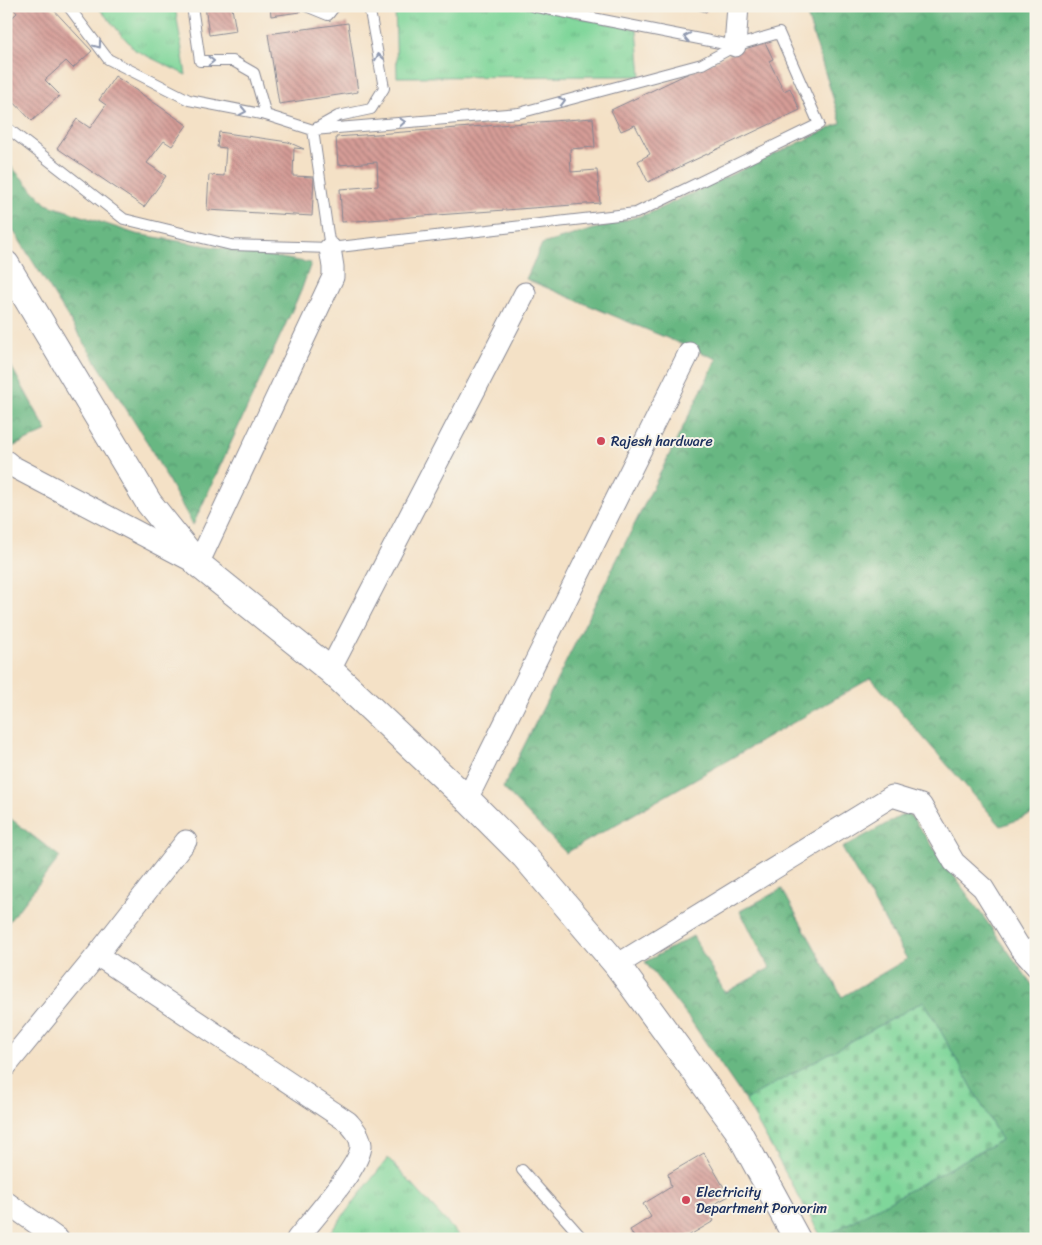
<svg xmlns="http://www.w3.org/2000/svg" width="1042" height="1245" viewBox="0 0 1042 1245" font-family="Sriracha,sans-serif">
<style>
.grass{fill:url(#grass-tufts);stroke:#4d827c}
.forest{fill:url(#forest-crowns);stroke:#417370}
.cemetery{fill:url(#cemetery-stones);stroke:#4d827c}
.building{fill:url(#building-back-hatch)}
.lines{fill:none;stroke-linecap:round;stroke-linejoin:round}
.service-casing{stroke:#888892;stroke-width:12}
.minor-casing{stroke:#888892;stroke-width:23}
.tertiary-casing{stroke:#888892;stroke-width:28}
.service{stroke:#fff;stroke-width:10}
.minor{stroke:#fff;stroke-width:21}
.tertiary{stroke:#fff;stroke-width:26}
.oneway{stroke:#8d97ae}
.poi-dot{fill:#d1495b;stroke:#f7f3e8;stroke-width:2}
.labels{text-anchor:middle;stroke-width:4;stroke-linejoin:round;paint-order:stroke}
.poi-label{font-size:14px;fill:#1b2f5e;stroke:#f7f3e8;text-anchor:start}
</style>
<defs>
<pattern id="grass-tufts" width="24" height="20" patternUnits="userSpaceOnUse" patternTransform="scale(1.25)"><rect width="24" height="20" fill="#7fd69a"/><path d="M3 7l-1-3M5 7V3M7 7l1-3M15 17l-1-3M17 17v-4M19 17l1-3" fill="none" stroke="#6db887"/></pattern>
<pattern id="forest-crowns" width="20" height="18" patternUnits="userSpaceOnUse" patternTransform="scale(1.25)"><rect width="20" height="18" fill="#67b782"/><path d="M2 6a3 3 0 1 1 6 0M12 15a3 3 0 1 1 6 0" fill="none" stroke="#54956e"/></pattern>
<pattern id="cemetery-stones" width="16" height="16" patternUnits="userSpaceOnUse" patternTransform="scale(1.25)"><rect width="16" height="16" fill="#7fd69a"/><path d="M2 7V4a2 2 0 0 1 4 0v3zM10 15v-3a2 2 0 0 1 4 0v3z" fill="#6db887"/></pattern>
<pattern id="building-back-hatch" width="6" height="6" patternUnits="userSpaceOnUse" patternTransform="scale(1.25)"><rect width="6" height="6" fill="#d59c96"/><path d="M-1 5l2 2M0 0l6 6M5-1l2 2" fill="none" stroke="#ac807e"/></pattern>
</defs>
<rect width="100%" height="100%" fill="#f7f3e8"/>
<filter id="ink" filterUnits="userSpaceOnUse"><feTurbulence type="fractalNoise" baseFrequency=".02" numOctaves="2"/><feDisplacementMap in="SourceGraphic" scale="10" xChannelSelector="R" yChannelSelector="G"/><feConvolveMatrix kernelMatrix="1 2 1 2 8 2 1 2 1" color-interpolation-filters="sRGB"/></filter>
<filter id="wash" filterUnits="userSpaceOnUse"><feTurbulence type="fractalNoise" baseFrequency=".0096" numOctaves="4" result="noise"/><feDisplacementMap in="SourceGraphic" scale="20" xChannelSelector="R" yChannelSelector="G"/><feGaussianBlur stdDeviation="1.12" result="paint"/><feColorMatrix in="noise" values="0 0 0 0 0 0 0 0 0 0 0 0 0 0 0 0 0 1.4 0 .05"/><feComposite in="paint" operator="in"/></filter>
<g filter="url(#wash)">
<rect width="100%" height="100%" fill="#f4e1c6"/>
<!-- grass -->
<path class="grass" d="M97,6H175L186,75L135,50Z
M395,6H520L637,29L641,76L397,77Z
M388,1158L462,1239H325Z"/>
<!-- forest -->
<path class="forest" d="M804,6H1036V813L1001,826L871,678L566,853L503,788L717,359L526,279L542,244L650,213L841,123Z
M6,161L46,204L136,234L311,263L301,291L193,525L147,442L6,219Z
M6,357L47,431L12,447L6,442Z
M908,812L1036,990V1239L822,1238L1001,1140L924,1001L745,1100L691,1021L645,962L693,936L725,993L770,968L740,911L782,889L842,997L907,959L842,848Z
M6,815L60,857L6,925Z"/>
<!-- cemetery -->
<path class="cemetery" d="M924,1001L1001,1140L822,1238L745,1100Z"/>
<g id="blocks">
<!-- building -->
<path class="building" d="M13,6H50L92,51L73,68L66,61L45,80L60,95L32,121L6,94V23L17,13L12,7Z
M205,6H236L232,8L236,31L209,35Z
M270,6H299L300,12L271,16Z
M687,6H708L706,12Z
M348,23L358,92L279,104L268,34Z
M763,38L773,59L769,61L784,91L790,88L800,110L648,182L638,161L650,154L635,125L621,131L611,110Z
M115,76L187,125L172,146L164,141L147,163L166,176L144,207L57,148L77,119L90,128L106,105L99,100Z
M593,118L595,147L570,149L571,172L597,170L600,203L342,222L340,189L378,186L377,162L338,165L336,137Z
M219,132L288,142L304,149L294,148L293,176L314,177L312,216L207,210L209,175L224,176L226,148L217,147Z
M704,1153L729,1196L707,1208L714,1221L683,1239H635L630,1230L651,1217L643,1204L671,1187L668,1174Z"/>
</g>
</g>
<g filter="url(#ink)">
<use href="#blocks" fill-opacity="0" stroke="#888892" stroke-width="1"/>
<g class="lines">
<!-- service casing -->
<g class="service-casing">
<path id="service" d="M192,6L200,61H233L254,73L266,115
M306,6L328,15L335,6
M532,6L735,46
M6,127L124,219L231,245L330,248L636,213L819,124L779,33L735,46L702,64L519,113L313,130L266,115L189,100L108,59L68,6
M330,248L313,130L338,116L371,109L384,88L369,6
M1020,948L1036,942
M522,1170L583,1239"/>
</g>
<!-- minor casing -->
<g class="minor-casing">
<path id="minor" d="M735,46L738,6
M6,461L12,466L198,564L333,277V267L330,248
M330,670L525,293
M467,799L689,353
M97,955L348,1122C354,1129 360,1135 361,1145C362,1165 311,1221 297,1239
M617,965L892,796L921,805L954,862L983,888L1020,948L1036,966
M6,1066L97,955L186,841
M6,1202L58,1239"/>
</g>
<!-- tertiary casing -->
<g class="tertiary-casing">
<path id="tertiary" d="M6,264L149,503L198,564L330,670L467,799L524,856L617,965L737,1129L797,1239"/>
</g>
<!-- service -->
<use href="#service" class="service"/>
<!-- minor -->
<use href="#minor" class="minor"/>
<!-- tertiary -->
<use href="#tertiary" class="tertiary"/>
</g>
<!-- one-way arrows -->
<defs><path id="oneway-chevron" d="M-2-3.5L2.5 0L-2 3.5" fill="none" stroke-width="1.6" stroke-linecap="round" stroke-linejoin="round" transform="scale(1.25)"/></defs>
<g class="oneway">
<use href="#oneway-chevron" transform="translate(687 37) rotate(-169)"/>
<use href="#oneway-chevron" transform="translate(98 45) rotate(53)"/>
<use href="#oneway-chevron" transform="translate(379 57) rotate(-100)"/>
<use href="#oneway-chevron" transform="translate(211 61) rotate(-1)"/>
<use href="#oneway-chevron" transform="translate(562 101) rotate(-15)"/>
<use href="#oneway-chevron" transform="translate(243 111) rotate(11)"/>
<use href="#oneway-chevron" transform="translate(402 122) rotate(-4)"/>
</g>
</g>
<!-- markers -->
<g class="poi-dot">
<circle cx="601" cy="441" r="5"/>
<circle cx="686" cy="1200" r="5"/>
</g>
<g class="labels">
<!-- poi labels -->
<g class="poi-label">
<text x="611" y="446">Rajesh hardware</text>
<text x="696" y="1197">Electricity<tspan x="696" dy="16">Department Porvorim</tspan></text>
</g>
</g>
<!-- margin -->
<rect width="1042" height="1245" fill="none" stroke="#f7f3e8" stroke-width="25"/>
</svg>
